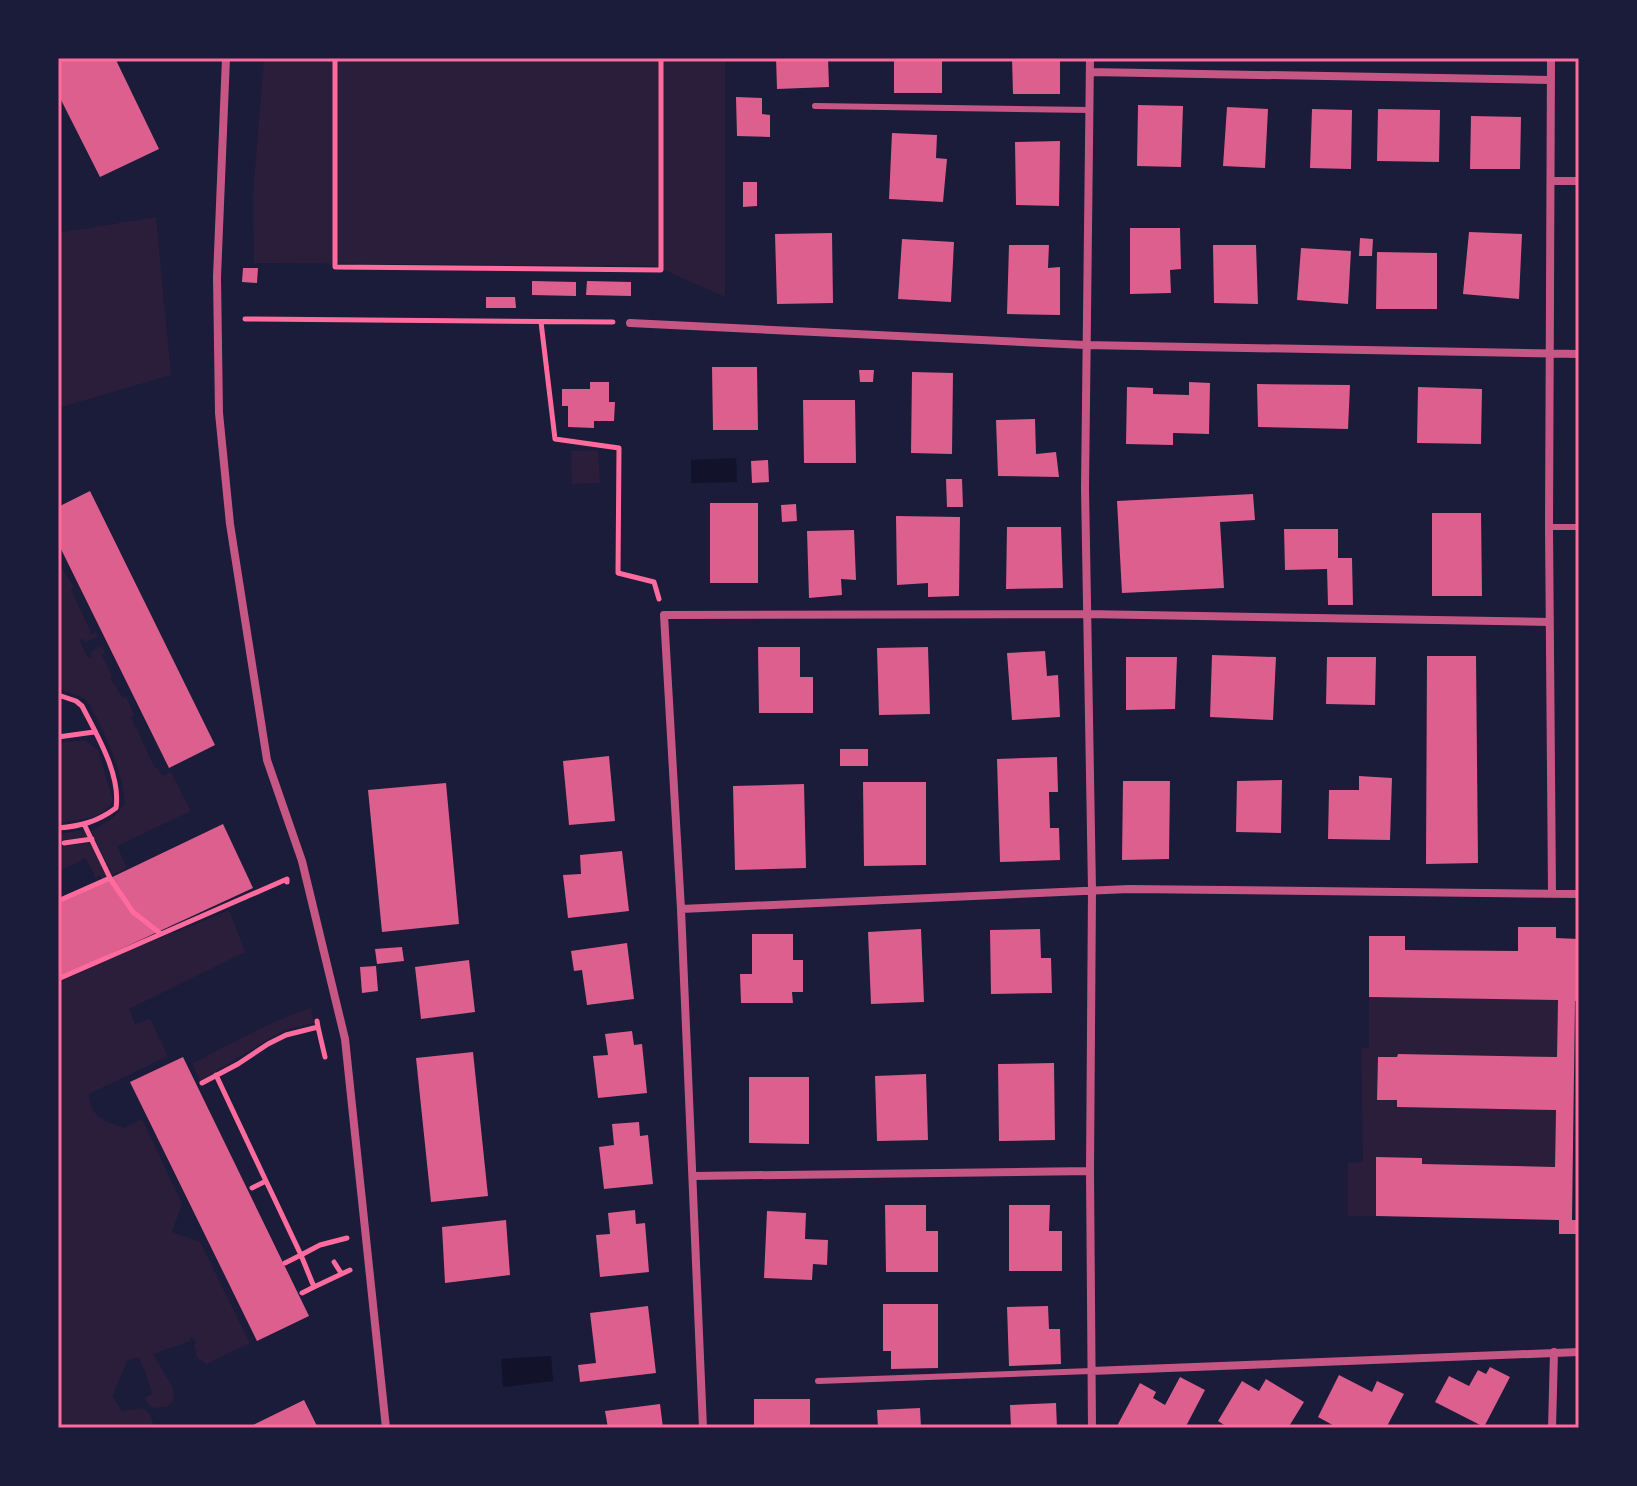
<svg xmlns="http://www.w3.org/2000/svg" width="1637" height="1486" viewBox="0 0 1637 1486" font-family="'Work Sans',sans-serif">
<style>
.green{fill:#2a1e3b}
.water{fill:#12122b}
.building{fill:#dd5f8e}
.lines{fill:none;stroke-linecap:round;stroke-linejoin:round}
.path{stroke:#ff6b9d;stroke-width:5}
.service{stroke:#c65784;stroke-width:6}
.minor{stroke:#c65784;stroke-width:8}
.neatline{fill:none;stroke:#ff6b9d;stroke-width:3}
</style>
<rect width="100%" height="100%" fill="#1b1b3a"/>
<!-- green -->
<path class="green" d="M264,58H725V297L655,266L254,263L253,195Z
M156,217L171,375L58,408V233Z
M598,450L600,483L572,484L571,451Z
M58,562L74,587L71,590L92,634L96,632L98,637L85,642L83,638L80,641L88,658L92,656L90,652L102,646L105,652L102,655L112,676L110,678L123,698L126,697L134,715L131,717L155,768H158L162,776L171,772L191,811L117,846L127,868L112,875L91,831L113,818L125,803C121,767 105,733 88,702C80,692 65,696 58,685Z
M85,740L98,750L113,800C103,821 79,819 58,823V743Z
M84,830L89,837L63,840L64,846L91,843L108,876L102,879L100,875L94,879V873L85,858L58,872V834Z
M227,911L230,912L245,952L129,1009L135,1024L150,1019L168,1056L89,1094C89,1117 105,1121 124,1128L142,1119L182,1204L172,1232L200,1242L250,1343L207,1364L197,1358L194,1344L196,1343L192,1337L188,1342L153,1354L173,1388L174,1400L167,1407L152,1408L144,1398L153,1394L139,1357L128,1360L112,1396L122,1411L142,1408L149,1413L155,1428H58V983L156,936L158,939L173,932L174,933Z
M1369,997L1558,1000L1557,1057L1398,1054L1397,1057H1378L1377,1099L1397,1100V1107L1556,1110L1555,1167L1422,1164V1158L1377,1157L1376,1216H1348V1163L1363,1162L1361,1048H1369Z
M311,1008L314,1023L284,1030L200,1081L192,1064C231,1044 269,1021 311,1008Z"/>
<!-- water -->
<path class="water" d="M736,458L737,482L691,483V460Z
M551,1356L553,1381L503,1387L501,1359Z"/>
<!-- building -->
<path class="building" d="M58,58H115L159,149L100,177L58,94Z
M776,58H828L829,87L777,89Z
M894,58H942V93H894Z
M1012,58H1060V94H1013Z
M736,97L762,98V114L770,115V137L737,136Z
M1138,105L1183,106L1181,167L1137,166Z
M1227,107L1268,109L1265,168L1223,166Z
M1312,109L1352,110L1351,169L1310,168Z
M1378,109L1440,110L1439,162L1377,161Z
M1471,116L1521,117L1520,169H1470Z
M892,133L937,135L936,158L947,159L943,202L889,199Z
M1060,141L1059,206L1016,205L1015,142Z
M743,182H757V206L743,207Z
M1130,228H1180L1181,269L1170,270L1171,293L1130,294Z
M1469,232L1522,234L1519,299L1463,294Z
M832,233L833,303L777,304L775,234Z
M1360,238L1373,239L1372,256H1359Z
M902,239L954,242L951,302L898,299Z
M1009,245H1049L1048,268L1060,267V315L1007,314Z
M1213,245H1256L1258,304L1214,303Z
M1301,248L1351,251L1348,304L1297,300Z
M1377,252L1437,253V309H1376Z
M243,268H258L257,283L242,282Z
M532,281L576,282V296L532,295Z
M587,281L631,282V296L586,295Z
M486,297H515L516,308H486Z
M712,367H757L758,430H713Z
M859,370H874L873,382H860Z
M912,372L953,373L952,454L911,453Z
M590,382H609V402H615L614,421H594V428L568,427V406H562V389H590Z
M1189,382L1210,383L1209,434L1173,433V445L1126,444L1127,387L1153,388V394L1189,395Z
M1257,384L1350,385L1348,429L1258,427Z
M1418,387L1482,389L1481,444L1417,443Z
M803,400H855L856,463H804Z
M1035,419L1036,454L1056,452L1059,477L998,476L996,420Z
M768,460L769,482L752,483L751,461Z
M946,479H962L963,507H947Z
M90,491L215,745L169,768L58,543V507Z
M1253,494L1255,520L1220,522L1224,588L1122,593L1117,501Z
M710,503H758V583H710Z
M796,504L797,521L782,522L781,505Z
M1432,513H1481L1482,596H1432Z
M896,516L960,517L959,596L928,597V583L897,585Z
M1007,527H1061L1063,588L1006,589Z
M1284,529H1338V558H1352L1353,605H1328L1327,569L1285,570Z
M854,530L856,580L841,579L842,595L809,598L807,531Z
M758,647H800V677H813V713H759Z
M928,647L930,714L879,715L877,648Z
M1045,651L1047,676L1058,675L1060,717L1012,720L1007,653Z
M1212,655L1276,657L1273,720L1210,717Z
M1427,656H1476L1478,863L1426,864Z
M1126,657H1177L1175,709L1126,710Z
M1327,657H1376L1375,705L1326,704Z
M840,749H868V766H840Z
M609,756L615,821L569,825L563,761Z
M1057,757L1058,792H1049L1050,828H1059L1060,860L1000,862L997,759Z
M1359,776L1392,778L1390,840L1328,839L1329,790H1359Z
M1282,780L1281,833L1236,832L1237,781Z
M1123,781H1170L1169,859L1122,860Z
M863,782H926V865L864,866Z
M446,783L459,924L382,932L368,790Z
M804,784L806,868L735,870L733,786Z
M223,824L253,888L58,978V903Z
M622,851L629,911L568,918L563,875L581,874L580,855Z
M1518,927H1556V938L1579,939V1001H1575L1572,1220H1579V1234H1559V1220L1376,1216V1157L1422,1158V1164L1555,1167L1556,1110L1397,1107V1100H1377L1378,1057H1397L1398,1054L1557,1057L1558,1000L1369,997V936H1405V950L1518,951Z
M921,929L924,1002L871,1004L868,932Z
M1040,929L1041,958H1051L1052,993L991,994L990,930Z
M752,934H793V960H803V992H792L793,1003H741L740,974H752Z
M627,943L634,999L587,1005L582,970L574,971L571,951Z
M402,947L404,961L377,964L375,949Z
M469,960L475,1012L421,1019L415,967Z
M376,966L378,991L362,993L360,967Z
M632,1031L634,1045L642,1044L647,1093L598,1098L593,1056L608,1055L605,1034Z
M473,1052L488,1196L431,1202L416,1058Z
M183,1057L309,1316L257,1341L130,1082Z
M1054,1063L1055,1140L999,1141L998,1064Z
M926,1074L928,1140L877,1141L875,1076Z
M749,1077H809V1144L749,1143Z
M639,1122L640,1136L648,1135L653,1184L604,1189L599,1147L614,1145L612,1124Z
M885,1205H926V1231H938V1272H886Z
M1009,1205H1050L1049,1231H1062V1271H1009Z
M635,1210L636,1224L645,1223L649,1272L600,1277L596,1235L610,1234L608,1213Z
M767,1211L806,1213L805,1239L828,1240L827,1265L813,1264L812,1280L764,1278Z
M506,1220L510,1275L445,1283L442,1227Z
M883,1304H938V1368L891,1369V1351H883Z
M648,1306L656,1373L580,1382L578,1365L596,1363L590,1313Z
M1048,1306L1049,1329H1060L1061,1364L1009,1366L1007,1307Z
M1490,1367L1510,1377L1484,1427L1435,1402L1449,1376L1469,1386L1478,1370L1486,1374Z
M1339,1375L1372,1392L1377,1381L1404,1394L1386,1428H1338L1318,1417Z
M1180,1377L1205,1390L1185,1428H1122L1117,1426L1140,1383L1156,1392L1153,1398L1165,1405Z
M1266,1379L1304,1402L1288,1428H1229L1218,1421L1242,1381L1259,1391Z
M754,1399H810V1428H754Z
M304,1400L318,1428H247Z
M1056,1403L1057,1428H1011L1010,1405Z
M660,1404L663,1428H608L605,1411Z
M920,1408L921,1428H878L877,1410Z"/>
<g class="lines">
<!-- path -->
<path class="path" d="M335,58V267L661,270V58
M245,319L613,322
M541,322L555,439L619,448L618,573L654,582L659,599
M58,695L76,701L82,706C97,735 121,775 116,808C97,822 81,826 58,828
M58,737L94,732
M85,826L111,880L133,912L161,934L287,879V882
M64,843L92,839
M58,901L110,878
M58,979L161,934
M318,1027L325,1057
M216,1075L266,1181L252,1188
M202,1083L238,1064L268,1044L286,1035L318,1027L317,1021
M266,1181L301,1255L285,1263
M347,1238L320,1245L301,1255L314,1287L350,1270
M334,1262L341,1273
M302,1293L314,1287"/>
<!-- service -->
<path class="service" d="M815,106L1090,110
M1549,527H1579
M818,1381L1091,1371"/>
<!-- minor -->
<path class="minor" d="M226,58L217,277L219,413L230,524L267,760L302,861L345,1039L386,1428
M1090,58L1085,488L1092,890L1090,1171L1092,1428
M1551,58L1549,527L1552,893
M1090,72L1551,80
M1551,181H1579
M630,323L1085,345L1579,354
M681,909L1129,889L1579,894
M693,1176L1090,1171
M1091,1371L1579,1352
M703,1428L681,909L664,615L1085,614L1549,622
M1552,1428L1554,1352"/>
</g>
<!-- border -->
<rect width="1637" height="1486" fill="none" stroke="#1b1b3a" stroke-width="120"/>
<rect x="60" y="60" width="1517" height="1366" class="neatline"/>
</svg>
